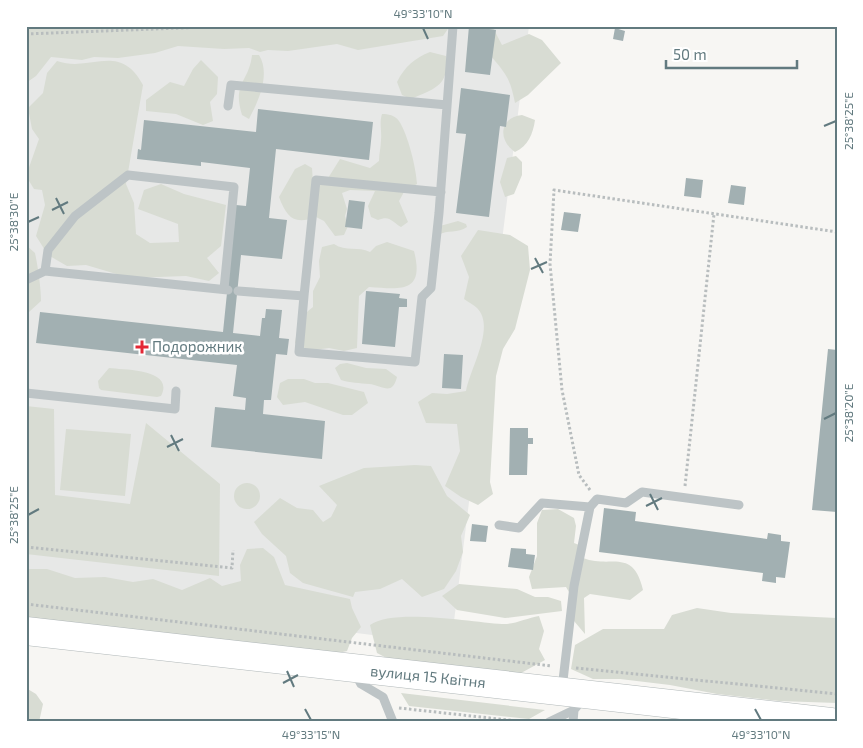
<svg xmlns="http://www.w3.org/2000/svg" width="863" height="748" viewBox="0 0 863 748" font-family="'Exo 2',sans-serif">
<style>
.built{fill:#e7e8e7}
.green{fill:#d8dcd3}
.building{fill:#a2b0b2}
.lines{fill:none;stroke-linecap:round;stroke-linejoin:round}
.trunk-casing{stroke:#b1b8b9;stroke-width:29}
.path{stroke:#b8bdbe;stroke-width:3;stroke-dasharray:2.5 2.5;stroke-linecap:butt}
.service{stroke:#bdc4c6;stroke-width:9}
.trunk{stroke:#fff;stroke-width:28}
.ticks{fill:none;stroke:#627a7f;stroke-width:2}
.poi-dot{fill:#e32735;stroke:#fff;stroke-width:2}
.labels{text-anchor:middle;stroke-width:5;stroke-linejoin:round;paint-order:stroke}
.poi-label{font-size:15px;fill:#627a7f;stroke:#fff;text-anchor:start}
.street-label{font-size:15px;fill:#627a7f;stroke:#fff}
.neatline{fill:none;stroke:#627a7f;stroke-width:2}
.ticks-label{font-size:12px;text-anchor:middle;fill:#627a7f}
</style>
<rect width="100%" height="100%" fill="#f7f6f3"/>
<!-- built -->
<path class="built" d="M529,26L451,645L26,591V41Z"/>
<!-- green -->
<path class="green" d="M26,26H450L443,36L358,50L337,44L288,51L268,50L260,52L249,48L224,49L178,46L155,53L118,58L94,57L82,60L51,57L36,76L26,83Z
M472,26H492L502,45L529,34L542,40L561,63L528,95L515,103C513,93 511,83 505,74C495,57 476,46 472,26Z
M430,52L446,56C449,86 436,88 411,99L402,95L397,82C405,66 415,58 430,52Z
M252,55H259C271,74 258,102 249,119L242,115C232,83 249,82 252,55Z
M201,60L218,77L217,94L210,102L213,121L203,125L176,114L146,111V100L170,82L184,86L193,69Z
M57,61C91,73 119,41 143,85L126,184L134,203L136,234L150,243L179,242L178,224L138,209L144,190L161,184L184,194L226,205L221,246L207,258L219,273L209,281L186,276L130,278L86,265L67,266L48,255L36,236L45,205L42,190L34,189L26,176L39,139L32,129L28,108L43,93L47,73Z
M382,114C388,114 395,115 399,121C408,135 416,167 417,184L404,192L399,201L408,222L401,227C391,221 390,215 378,220L371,217L368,206L375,191L350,190L342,193L347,209L345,216L348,226L344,235L335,236L324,221L316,217C294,225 287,218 279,197L295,169L305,164L312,168L313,183H325L340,159L370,168L379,161C379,153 381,147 381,140C382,130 379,124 382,114Z
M522,115L535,120C533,134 528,146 515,152C497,140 500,117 522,115Z
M516,156L522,162V175L514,194L505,197L500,182L507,158Z
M458,221L466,224L467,227C458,234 447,229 439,235L440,226Z
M478,230L510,235L528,246L530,270L515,329L503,349L496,376L490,482L493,494L478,505L461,497L445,486L460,451L457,424L426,423L418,402L432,393L447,394L466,391C470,368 496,327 477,308C474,305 468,302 464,299L469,277L461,256Z
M387,242L414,251C425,294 400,289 369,287L359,296L357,348L344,351L329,348L307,351L295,343C298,327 299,317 313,307V291L320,277L319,261L322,247L334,244C346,252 358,246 370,252L376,246Z
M26,245L35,253C38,267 41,288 41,301L29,312H26Z
M347,363L366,368L386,369L397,377C392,397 382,385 369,384C360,383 350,383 341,380L335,368L340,364Z
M109,368C125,370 175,369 161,396L157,397L101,390L99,388L98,381Z
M288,379H304L315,383H328L364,392L368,403L352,415H343L305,402L283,405L277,397L280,383Z
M26,406L54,409L55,495L130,504L146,423L220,484L219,576L26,554Z
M66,429L131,434L125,496L60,490Z
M415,465L431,466L447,496L470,515L461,536L463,552L456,571L444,589L422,597L402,579L380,589L355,592L353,597L303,583L290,573L286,556L262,534L254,522L280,498L297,508L313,510L323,522L331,517L337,505L319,486L364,468Z
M234 496a13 13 0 1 1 26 0a13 13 0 1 1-26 0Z
M558,509L574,518L576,526L574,543L584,547L583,558C610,569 633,547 643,590L630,600L590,594L584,598L585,634L574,621L572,597L566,587L532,589L529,577L537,556V523L542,510Z
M263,548L274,557L285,585L350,599L352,608L361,627L352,638L347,651L325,656L211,643L188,635H160L83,623L26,618V569H47L75,578L105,577L133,582L153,579L182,590L210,578L222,586L241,581L240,565L247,549Z
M459,584L517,589L535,597H548L561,601L562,611L505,618L457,610L442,596Z
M697,608L731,613L837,618V703L779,701L717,694L670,685L620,679H593L571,669L575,645L603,629H664L672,615Z
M539,616L544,631L539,649L545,660L510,679L402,666L377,653L370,625C392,608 472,622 502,624C513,625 527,618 539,616Z
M26,688L36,694L43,704L39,722H26Z
M401,693L545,710L529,719L409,706Z"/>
<!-- building -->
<path class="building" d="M469,26L496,30L490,75L465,72Z
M615,28L625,31L623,41L613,39Z
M461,88L510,95L506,127L500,126L489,217L456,213L466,134L456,133Z
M258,109L373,122L369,160L276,149L269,218L287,220L282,259L241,255L233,333L260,336L262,318H265L266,309L282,310L279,338L289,339L287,355L276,354L271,400H264L263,414L325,421L322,459L211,447L215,407L245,410L246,398L233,396L237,365L36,343L40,312L223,332L236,205L246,206L250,168L201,162V166L137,159L138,149L141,150L144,120L256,132Z
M686,178L703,180L701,198L684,196Z
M731,185L746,187L744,205L728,203Z
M349,200L365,202L362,229L345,227Z
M564,212L581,214L578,232L561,230Z
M366,291L400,294L399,298L407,299V307H399L395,347L362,344Z
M828,349L837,350V512L812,510Z
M444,354L463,355L461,389L442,388Z
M510,428H528V438H533V444H528L527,475H509Z
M604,508L636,512L635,521L767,539L768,533L781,535V541L790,542L785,578L776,577V583L762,581L763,573L599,552Z
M472,524L488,526L486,542L470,541Z
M511,548L526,549V554L535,555L533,570L508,567Z"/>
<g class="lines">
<!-- trunk casing -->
<g class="trunk-casing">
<path id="trunk" d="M26,631L831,722"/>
</g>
<!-- path -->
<path class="path" d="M26,34L232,26
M685,486L714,214
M590,490L579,475L562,390L550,264L554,190L837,232
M26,547L232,568L233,550
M26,604L552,666
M576,668L837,694
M399,708L526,722"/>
<!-- service -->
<path class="service" d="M228,106L231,85L447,105
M45,271L228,290
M26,280L45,271L48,250L75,216L128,175L234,187L224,289
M238,291L304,296L299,352L415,362L422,297L431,288L439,213L453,26
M304,296L316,180L441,192
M26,393L175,409L176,391
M499,525L519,528L542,503L590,507
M355,673L361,684L383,697L393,722
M562,689L574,586L590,507L597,499L626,503L642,492L739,505
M549,722L574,710L583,699
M573,722L574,710"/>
<!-- trunk -->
<use href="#trunk" class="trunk"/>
</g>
<!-- ticks -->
<path class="ticks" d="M423,28L428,39M824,126L836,121M56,198L64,214M52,210L68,202M28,222L39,217M535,258L543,273M531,269L547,262M824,419L836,413M171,435L179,451M167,447L183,439M650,494L658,510M646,506L662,498M28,515L39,509M287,671L294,687M283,683L298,675M305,709L311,720M755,709L761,720"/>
<!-- markers -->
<path class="poi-dot" d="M139.5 339.5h5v5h5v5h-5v5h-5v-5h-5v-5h5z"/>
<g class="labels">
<!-- poi labels -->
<g class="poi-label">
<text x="152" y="352">Подорожник</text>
</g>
<!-- street labels -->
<g class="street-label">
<text transform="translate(428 677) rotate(6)" y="5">вулиця 15 Квітня</text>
</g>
</g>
<!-- border -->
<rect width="863" height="748" fill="none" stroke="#ffffff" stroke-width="55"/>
<!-- scale -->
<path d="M666 60v8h131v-8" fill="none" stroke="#627a7f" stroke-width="2.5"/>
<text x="673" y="60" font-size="15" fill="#627a7f" stroke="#ffffff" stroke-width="4" paint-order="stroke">50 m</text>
<rect x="28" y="28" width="808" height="692" class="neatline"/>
<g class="ticks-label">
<text x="423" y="18">49°33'10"N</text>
<text transform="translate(849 121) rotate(-90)" y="4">25°38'25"E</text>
<text transform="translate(14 222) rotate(-90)" y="4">25°38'30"E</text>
<text transform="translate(849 413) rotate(-90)" y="4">25°38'20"E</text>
<text transform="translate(14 515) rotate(-90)" y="4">25°38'25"E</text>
<text x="311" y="739">49°33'15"N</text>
<text x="761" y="739">49°33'10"N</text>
</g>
</svg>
